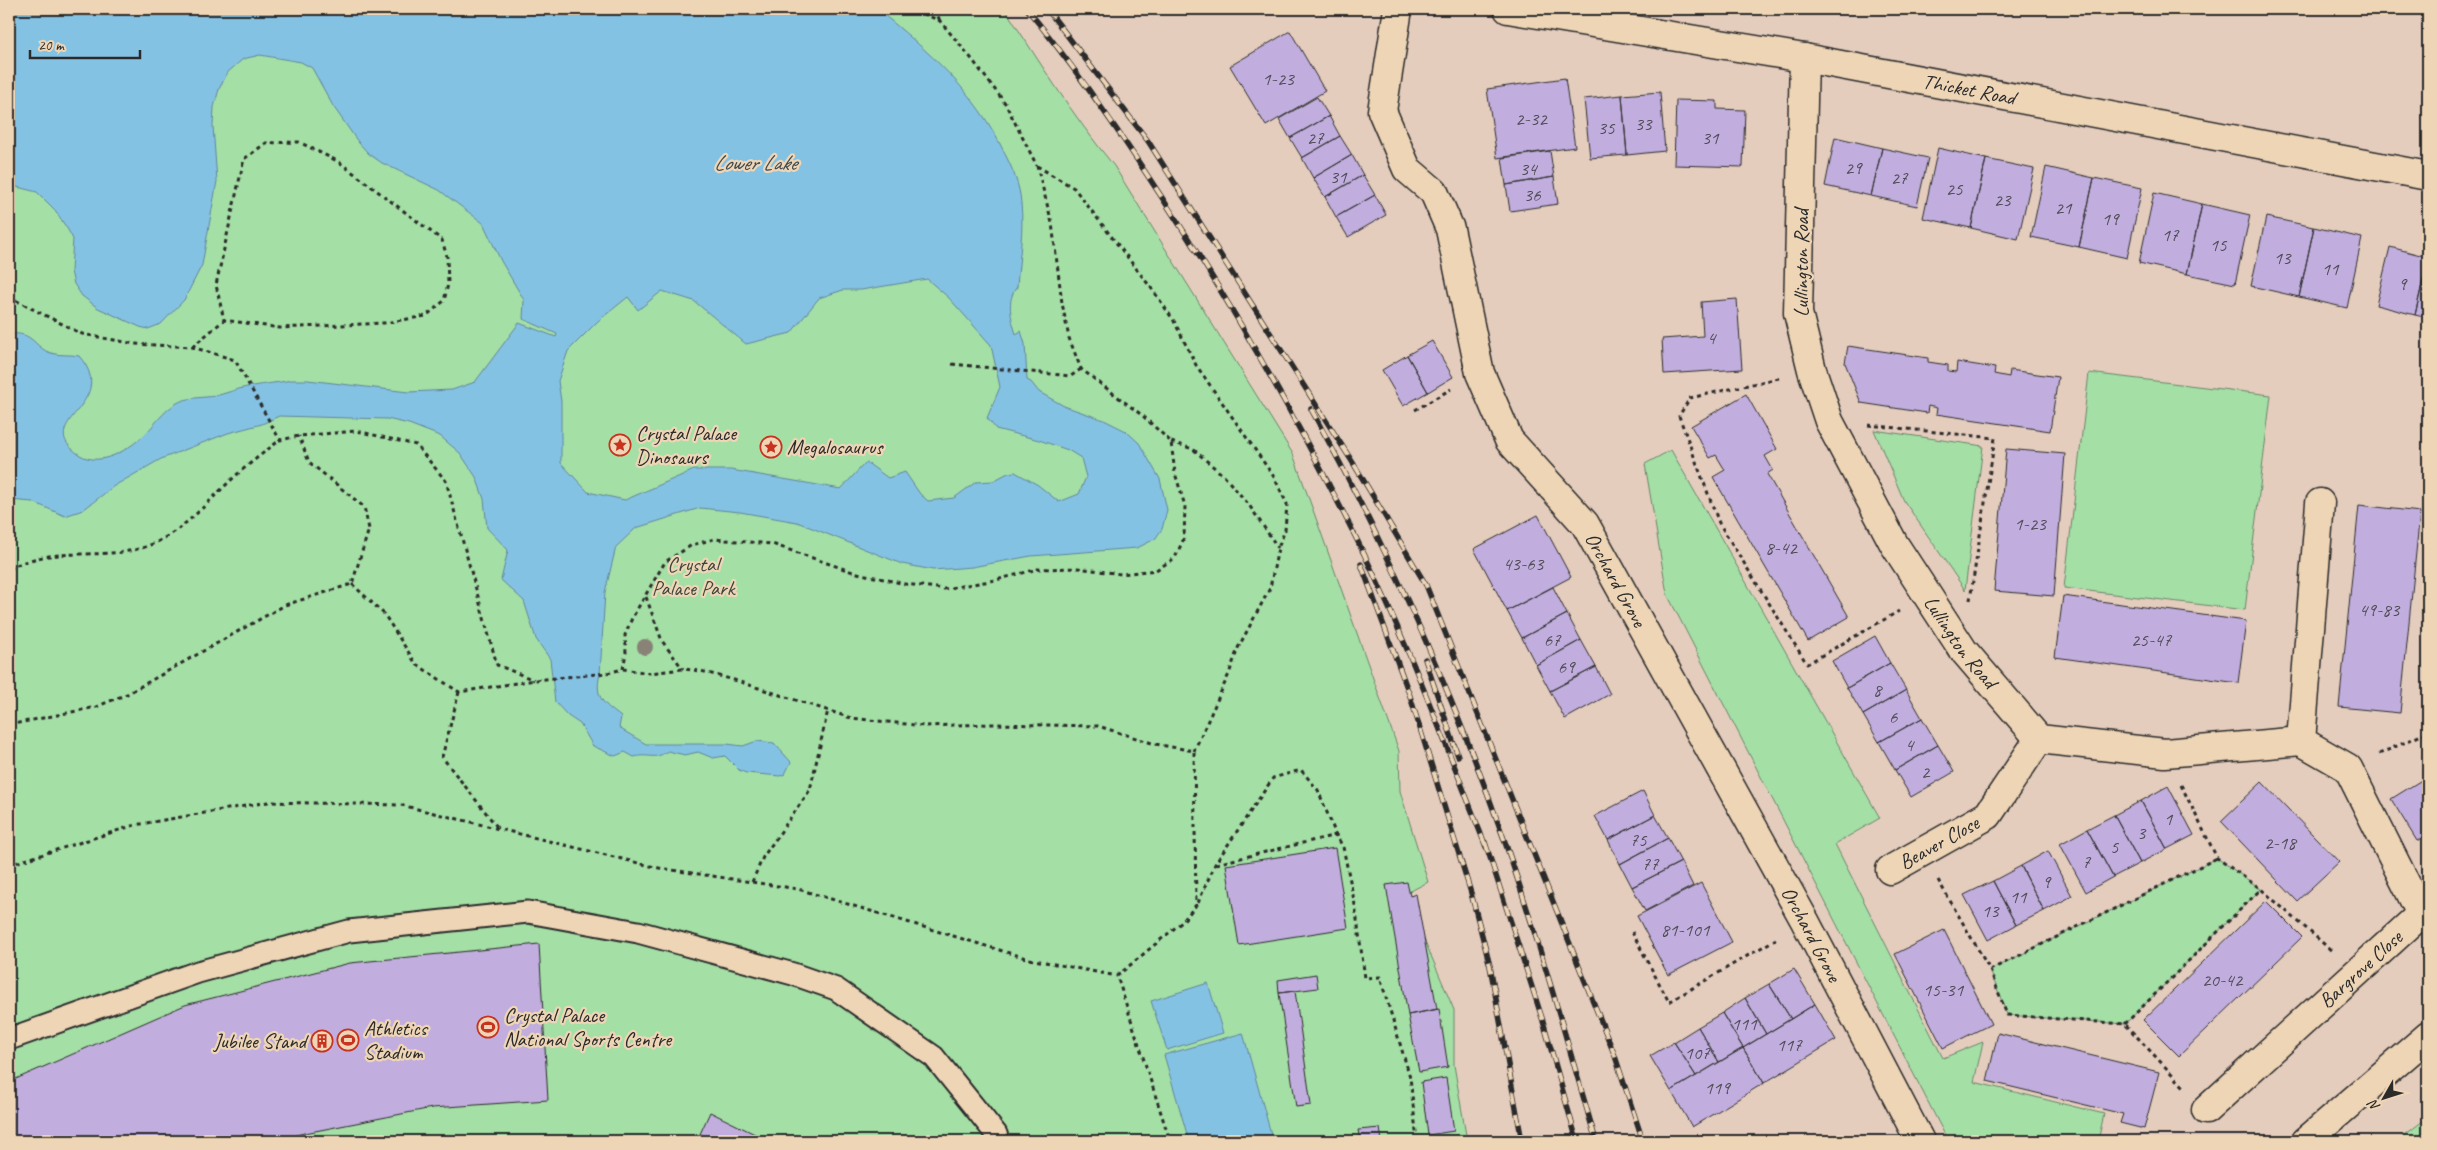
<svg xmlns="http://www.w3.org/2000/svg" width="2437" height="1150" viewBox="0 0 2437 1150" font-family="Caveat,sans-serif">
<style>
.green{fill:#a4dfa5;stroke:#688568}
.water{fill:#84c2e4;stroke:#60869a;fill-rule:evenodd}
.building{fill:#c1aede;stroke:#2b2b2b}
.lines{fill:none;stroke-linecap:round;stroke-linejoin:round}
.service-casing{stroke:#2b2b2b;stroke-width:25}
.minor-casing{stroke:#2b2b2b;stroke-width:31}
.tertiary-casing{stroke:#2b2b2b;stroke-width:31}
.path{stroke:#2b2b2b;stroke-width:3;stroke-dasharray:4 4;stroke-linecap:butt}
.service{stroke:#eed5b6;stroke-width:21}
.minor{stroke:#eed5b6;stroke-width:28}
.tertiary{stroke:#eed5b6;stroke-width:28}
.rail-casing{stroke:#2b2b2b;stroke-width:5.5}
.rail{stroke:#eed5b6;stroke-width:4;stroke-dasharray:11;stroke-linecap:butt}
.tree{fill:#898377}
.labels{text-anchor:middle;stroke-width:4.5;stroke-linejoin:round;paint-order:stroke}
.number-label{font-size:19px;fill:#504c58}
.street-label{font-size:21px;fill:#2b2b2b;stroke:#eed5b6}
.poi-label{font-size:21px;fill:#2b2b2b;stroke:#eed5b6;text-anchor:start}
.park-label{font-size:21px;fill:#3d463d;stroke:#eed5b6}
.water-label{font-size:22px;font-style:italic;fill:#3d4950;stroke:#eed5b6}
</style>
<rect width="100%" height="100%" fill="#e5cdbe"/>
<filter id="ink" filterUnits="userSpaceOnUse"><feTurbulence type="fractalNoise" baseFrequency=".02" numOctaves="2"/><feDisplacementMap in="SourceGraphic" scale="10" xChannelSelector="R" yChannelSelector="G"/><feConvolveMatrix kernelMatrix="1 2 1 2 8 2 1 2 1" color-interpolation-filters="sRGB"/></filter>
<g filter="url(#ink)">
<!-- green -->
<path class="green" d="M9,9H1005C1040,63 1073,116 1114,166L1293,454L1399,751L1400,791L1428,882L1405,894L1454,1010V1065L1467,1141H9Z
M2089,373L2271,395L2245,610L2064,588Z
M1874,430L1983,446L1965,590L1904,501Z
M1671,450L1880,818L1835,844L1943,1058L1983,1042L1974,1082L2104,1114L2098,1141H2026L1946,1137L1667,594L1645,464Z
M2217,858L2261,889L2125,1024L2007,1015L1990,970Z
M2428,1117V1141H2397Z"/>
<!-- water -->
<path class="water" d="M9,9L878,10C928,51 976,92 1004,152C1012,168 1020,185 1021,203C1024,231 1019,258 1017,287C1006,300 1011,318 1016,334L1021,331L1025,344L1027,380L1031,382L1039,392L1064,406L1104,420L1126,431L1139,443L1160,479L1167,510L1162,529L1155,539L1137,548L1031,556L972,567L933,570L902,564L797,522L740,512L700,508L636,528L616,547L605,592L600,674C594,698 604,704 621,717L619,728L646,744H727L743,746L757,741L774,743L791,762L785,774L780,776L746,773L739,770L725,756L713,758L698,752L685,755L668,751C653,761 650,753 634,757L625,752L615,756L593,746L580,724L568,716L555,702L550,659L536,639L524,601L501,580L508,550L487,528L484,499L476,477L460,453L440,436L409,424L387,419L279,416L262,424L228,433L161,459L114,486L83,510L65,516L33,502L9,500V399L13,391L9,386V334C34,331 34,348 51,353C60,356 70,354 79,356C122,405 29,422 80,455C100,467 126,451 142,437C154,426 162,412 177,403C187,397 203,398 214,396C225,394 236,389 247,387C262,384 277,383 292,380H308L408,392L452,390L475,382L519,323L556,337L557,334L523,319L524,300L501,261L483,223L439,190L382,163L369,154L358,142L333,106L312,68L301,62L260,55L243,59L228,72L219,89L214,107L213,126L217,181L202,265L184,300L161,324L148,329L140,327L98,308L82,296L74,284L71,271L73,239L68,230L55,210L37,192L9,185ZM927,279L949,298L991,345L1000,387L987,418L996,429L1039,440L1068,450L1081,458L1086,477L1079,494L1059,502L1038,485L1015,472L1008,473L993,481L976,482L954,498L928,501L920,494L905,472L888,478L866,462L841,489L731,470H694L625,500L588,492L561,463V401L558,381L568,351L598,321L628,297L638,310L662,291L694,301L746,344L791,333L819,298L843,290H861Z
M1208,983L1223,1033L1167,1050L1151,1001Z
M1243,1033L1273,1141H1189L1164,1055Z"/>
<!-- building -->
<path class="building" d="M1290,31L1325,91L1266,126L1230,66Z
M1565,78L1575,147L1497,158L1487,89Z
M1660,92L1665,151L1627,155L1622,95Z
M1622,95L1627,155L1590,158L1584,99Z
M1317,97L1329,116L1290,138L1279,119Z
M1676,100L1717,101V109L1745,110L1743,167L1674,165Z
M1329,116L1340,136L1302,158L1290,138Z
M1340,136L1352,155L1313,178L1302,158Z
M1835,137L1882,148L1871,196L1825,186Z
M1882,148L1928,158L1917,206L1871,196Z
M1938,148L1986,159L1971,228L1923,218Z
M1550,151L1554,177L1506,185L1502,158Z
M1352,155L1363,175L1325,197L1313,178Z
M1986,159L2034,169L2018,239L1971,228Z
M2046,167L2094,178L2079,247L2031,237Z
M1363,175L1375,195L1336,217L1325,197Z
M1554,177L1558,204L1510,211L1506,185Z
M2094,178L2142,188L2127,258L2079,247Z
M2154,193L2202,204L2187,274L2139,263Z
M1375,195L1386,215L1348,237L1336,217Z
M2202,204L2250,215L2235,284L2187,274Z
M2266,217L2314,227L2299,297L2251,286Z
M2314,227L2362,238L2347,308L2299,297Z
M2390,247L2428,257L2415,315L2376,305Z
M2428,260V318L2415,315Z
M1737,299L1742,369L1664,374L1662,339L1703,336L1701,302Z
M1432,341L1453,377L1428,392L1407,355Z
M1848,346L1928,358V362L1948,365V371L1956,372L1957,362L1995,368L1994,374L2009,377L2010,370L2058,377L2050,431L1936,414L1937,408L1928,406L1927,413L1861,403L1845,363Z
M1407,355L1428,392L1403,406L1382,370Z
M1746,394L1777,449L1765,456L1773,470L1767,474L1849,617L1808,641L1713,477L1725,470L1716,455L1710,458L1691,426Z
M2006,449L2065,454L2054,596L1994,591Z
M2359,505L2420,512L2400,713L2339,707Z
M1538,515L1571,577L1507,611L1474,549Z
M1553,587L1567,614L1522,638L1507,611Z
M2063,596L2246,621L2238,683L2055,657Z
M1567,614L1581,640L1536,665L1522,638Z
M1875,636L1890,663L1847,688L1832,661Z
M1581,640L1596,667L1550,691L1536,665Z
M1890,663L1906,690L1863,715L1847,688Z
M1596,667L1610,694L1565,719L1550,691Z
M1906,690L1922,718L1879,742L1863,715Z
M1922,718L1938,745L1895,770L1879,742Z
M1938,745L1954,772L1911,797L1895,770Z
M2428,776V834L2417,841L2391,799Z
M2262,782L2339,862L2297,901L2221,821Z
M2168,786L2194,835L2167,849L2141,801Z
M1643,791L1655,815L1608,840L1595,816Z
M2141,801L2167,849L2140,863L2114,815Z
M1655,815L1668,838L1620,864L1608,840Z
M2114,815L2140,863L2113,877L2087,829Z
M2087,829L2113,877L2086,892L2060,844Z
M1668,838L1681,862L1632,887L1620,864Z
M1335,848L1348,928L1239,945L1226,865Z
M2048,851L2072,896L2044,911L2021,866Z
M1681,862L1693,886L1645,911L1632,887Z
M2021,866L2044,911L2016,925L1993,881Z
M1993,881L2016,925L1988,940L1964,895Z
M1407,882L1410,896L1416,894L1437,1009L1408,1015L1386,885Z
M1701,883L1732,942L1668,975L1637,916Z
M2266,901L2302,937L2179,1056L2143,1020Z
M1944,930L1991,1024L1943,1048L1895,954Z
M539,944L548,1100L432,1108L300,1134L278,1141H9V1082L185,1005L350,963Z
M1794,969L1815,1004L1791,1019L1769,984Z
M1316,974L1318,988L1279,993L1278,980Z
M1769,984L1791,1019L1766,1034L1745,998Z
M1295,991L1311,1105L1296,1107L1279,993Z
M1745,998L1766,1034L1743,1048L1722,1013Z
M1815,1004L1836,1040L1764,1083L1743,1048Z
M1439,1009L1448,1067L1419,1072L1408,1015Z
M1722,1013L1743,1048L1719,1062L1698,1027Z
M1698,1027L1719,1062L1696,1076L1674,1042Z
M1998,1033L2159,1072L2144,1129L2120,1123L2123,1114L1987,1081Z
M1674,1042L1696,1076L1671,1091L1650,1056Z
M1743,1048L1764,1083L1692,1127L1671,1091Z
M1446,1078L1454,1131L1428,1135L1421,1082Z
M710,1112L769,1141H713L700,1134Z
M1380,1128L1382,1141H1360L1358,1130Z"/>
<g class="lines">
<!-- service casing -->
<g class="service-casing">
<path id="service" d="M9,1039L198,972L349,931L528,912L638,932L793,974L836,989L934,1057L996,1134L998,1141"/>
</g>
<!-- minor casing -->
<g class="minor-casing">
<g id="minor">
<path id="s1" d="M1398,9L1382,111L1407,169L1434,192L1450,229L1480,373L1509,440L1585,524L1805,921L1920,1141"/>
<path id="s2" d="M1804,58L1798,313L1812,370L1829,421L1894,544L1963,650L2039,739L2165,753L2301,741L2320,503"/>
<path id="s3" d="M1890,870L1988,815L2039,739"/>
<path id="s4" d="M2206,1110L2421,914L2348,768L2301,741"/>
<path d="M2306,1141L2428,1036"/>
</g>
</g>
<!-- tertiary casing -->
<g class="tertiary-casing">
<g id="tertiary">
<path id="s5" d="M1508,9L1804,58L2428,176"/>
</g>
</g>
<!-- path -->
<path class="path" d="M935,9L940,21
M1037,166L1074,188L1155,293L1174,321L1196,365L1274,477L1287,504L1285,530L1278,548L1270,588L1238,648L1229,674L1194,751
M9,247L12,256L9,291
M9,297L82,334L135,344L192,347L235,360L280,440L299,436L357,431L416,445L446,481L497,665L534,680
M192,347L224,320L280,328L384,323L426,316L444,301L448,284L447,257L442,240L339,162L299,142L266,143L244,159L216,285L224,320
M952,364L1071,376L1081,369
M1779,378L1690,398L1679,416L1719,523L1807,664L1899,611
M1415,410L1451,389
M1868,425L1995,438L1970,600
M1171,442L1193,449L1224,476L1249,505L1278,548
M9,569C55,543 106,563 150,545C187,530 212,496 241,471C254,460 267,450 280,440
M352,584L384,614L416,664L459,692L535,680L607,673L623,669L650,673L683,669L701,671L734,680L851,718L924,726L992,724L1098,726L1155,744L1194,751L1196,905L1182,922L1117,976L1170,1141
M646,597L662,641L683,669
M623,669L626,653L625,635L632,618L665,562L692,545L714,539L772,544L853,572L905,584L944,589L996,580L1038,569L1078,568L1121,574L1156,570L1175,558L1184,538L1185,506L1175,473L1171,442L1143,416L1081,369L1069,338L1062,303L1052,223L1037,166L1005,103L971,58L940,21L913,9
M459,692L442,757L498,828
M9,725L96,707L127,694L285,605L352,584L369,529L364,507L309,462L299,436
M2379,754L2428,732
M2181,785L2217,858L2261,889L2332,951
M1216,864L1336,835
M9,865L135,825L268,802L401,805L659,868L798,889L1029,959L1117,976
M1938,880L1990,970L2007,1015L2125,1024L2184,1087
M752,882L763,857L810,790L828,710
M1198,903L1215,864L1273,778L1301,770L1318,790L1336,835L1343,847L1355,905L1365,978L1380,977L1410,1077L1417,1141
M1632,932L1669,1002L1776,939
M1990,970L2217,858
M2125,1024L2261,889"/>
<!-- service -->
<use href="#service" class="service"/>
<!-- minor -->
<use href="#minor" class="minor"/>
<!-- tertiary -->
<use href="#tertiary" class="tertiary"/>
<!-- rail casing -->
<g class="rail-casing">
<path id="rail" d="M1027,9C1075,67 1118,130 1159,193C1236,310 1304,432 1366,558C1411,652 1448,750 1486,847
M1047,9L1148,141L1355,466L1426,585L1615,1056L1643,1141
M1311,409C1387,547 1453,694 1505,842C1539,941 1567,1041 1596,1141
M1361,564L1410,696L1471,893L1490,966L1522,1141
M1425,659L1458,756
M1485,842L1543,1021L1577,1141"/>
</g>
<!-- rail -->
<use href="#rail" class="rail"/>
</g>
<!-- trees -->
<circle class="tree" cx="645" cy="647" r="8"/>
</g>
<!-- icons -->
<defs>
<g id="sight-ring" transform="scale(1.125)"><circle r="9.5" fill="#eed5b6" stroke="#c8321e" stroke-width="1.5"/><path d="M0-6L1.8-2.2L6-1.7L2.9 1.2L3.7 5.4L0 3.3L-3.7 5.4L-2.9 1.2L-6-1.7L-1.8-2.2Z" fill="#c8321e"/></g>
<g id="stadium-ring" transform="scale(1.125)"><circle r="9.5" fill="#eed5b6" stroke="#c8321e" stroke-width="1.5"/><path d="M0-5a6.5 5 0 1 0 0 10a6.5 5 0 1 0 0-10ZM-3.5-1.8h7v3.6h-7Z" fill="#c8321e"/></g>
<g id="building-ring" transform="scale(1.125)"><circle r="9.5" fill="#eed5b6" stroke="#c8321e" stroke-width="1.5"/><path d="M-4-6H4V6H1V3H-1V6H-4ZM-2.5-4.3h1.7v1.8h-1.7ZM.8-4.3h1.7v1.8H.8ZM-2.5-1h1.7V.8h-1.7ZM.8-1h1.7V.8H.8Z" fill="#c8321e"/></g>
</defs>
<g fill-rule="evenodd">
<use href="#sight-ring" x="620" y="445"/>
<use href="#sight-ring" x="771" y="447"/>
<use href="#stadium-ring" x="488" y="1027"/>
<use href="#stadium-ring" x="348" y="1040"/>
<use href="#building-ring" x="322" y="1041"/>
</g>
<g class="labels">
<!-- number labels -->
<g class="number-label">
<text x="1278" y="85">1-23</text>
<text x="1531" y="125">2-32</text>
<text x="1643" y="130">33</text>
<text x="1606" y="134">35</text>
<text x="1315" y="144">27</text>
<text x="1710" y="144">31</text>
<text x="1853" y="174">29</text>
<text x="1528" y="175">34</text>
<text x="1338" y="183">31</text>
<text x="1899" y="184">27</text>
<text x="1954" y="195">25</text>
<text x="1532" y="201">36</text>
<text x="2002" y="206">23</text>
<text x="2063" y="214">21</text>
<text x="2110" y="225">19</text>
<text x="2170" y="241">17</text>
<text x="2218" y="251">15</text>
<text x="2282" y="264">13</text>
<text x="2330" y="275">11</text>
<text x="2402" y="290">9</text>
<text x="1711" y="344">4</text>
<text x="2030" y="530">1-23</text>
<text x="1781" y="554">8-42</text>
<text x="1523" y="570">43-63</text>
<text x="2379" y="616">49-83</text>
<text x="1552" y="646">67</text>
<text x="2151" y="646">25-47</text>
<text x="1566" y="673">69</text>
<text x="1877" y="696">8</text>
<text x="1893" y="723">6</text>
<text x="1909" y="751">4</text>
<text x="1925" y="778">2</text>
<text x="2168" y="825">1</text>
<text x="2141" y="839">3</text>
<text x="1638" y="846">75</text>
<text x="2280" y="849">2-18</text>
<text x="2114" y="853">5</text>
<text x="2086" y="868">7</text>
<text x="1650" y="870">77</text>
<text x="2046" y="888">9</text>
<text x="2018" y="903">11</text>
<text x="1990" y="917">13</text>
<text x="1685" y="936">81-101</text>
<text x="2222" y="986">20-42</text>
<text x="1943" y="996">15-31</text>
<text x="1744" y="1030">111</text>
<text x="1789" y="1051">117</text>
<text x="1697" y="1059">107</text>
<text x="1717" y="1094">119</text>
</g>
<!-- street labels -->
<g class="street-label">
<text dy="7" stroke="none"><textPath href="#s5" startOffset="468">Thicket Road</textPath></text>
<text transform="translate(1801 263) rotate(-90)" y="7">Lullington Road</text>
<text dy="7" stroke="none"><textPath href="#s1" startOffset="639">Orchard Grove</textPath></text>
<text dy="7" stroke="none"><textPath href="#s2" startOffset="625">Lullington Road</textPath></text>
<text dy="7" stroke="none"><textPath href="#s3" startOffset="56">Beaver Close</textPath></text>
<text dy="7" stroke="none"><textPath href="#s1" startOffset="1044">Orchard Grove</textPath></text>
<text dy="7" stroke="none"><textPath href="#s4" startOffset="209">Bargrove Close</textPath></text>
</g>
<!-- poi labels -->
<g class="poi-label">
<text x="636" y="440">Crystal Palace<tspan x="636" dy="24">Dinosaurs</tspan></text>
<text x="787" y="454">Megalosaurus</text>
<text x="504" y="1022">Crystal Palace<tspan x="504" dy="24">National Sports Centre</tspan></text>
<text x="364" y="1035">Athletics<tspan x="364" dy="24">Stadium</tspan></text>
<text x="306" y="1048" text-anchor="end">Jubilee Stand</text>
</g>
<!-- park labels -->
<g class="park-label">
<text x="693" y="571">Crystal<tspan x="693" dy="24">Palace Park</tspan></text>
</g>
<!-- water labels -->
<g class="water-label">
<text x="755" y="170">Lower Lake</text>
</g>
</g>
<!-- margin -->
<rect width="2437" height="1150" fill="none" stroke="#eed5b6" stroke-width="30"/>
<rect x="15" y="15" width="2407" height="1120" fill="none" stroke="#2b2b2b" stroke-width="2" filter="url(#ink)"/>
<!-- north arrow -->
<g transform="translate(2384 1098) rotate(231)" stroke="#eed5b6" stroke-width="4" paint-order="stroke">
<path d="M0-4L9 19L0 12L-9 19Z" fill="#2b2b2b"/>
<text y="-8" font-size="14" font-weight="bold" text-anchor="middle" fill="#2b2b2b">N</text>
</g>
<!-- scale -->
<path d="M30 50v8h110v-8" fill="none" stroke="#2b2b2b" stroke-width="2.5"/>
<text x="38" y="50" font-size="15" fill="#2b2b2b" stroke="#eed5b6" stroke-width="4" paint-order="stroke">20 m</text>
</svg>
